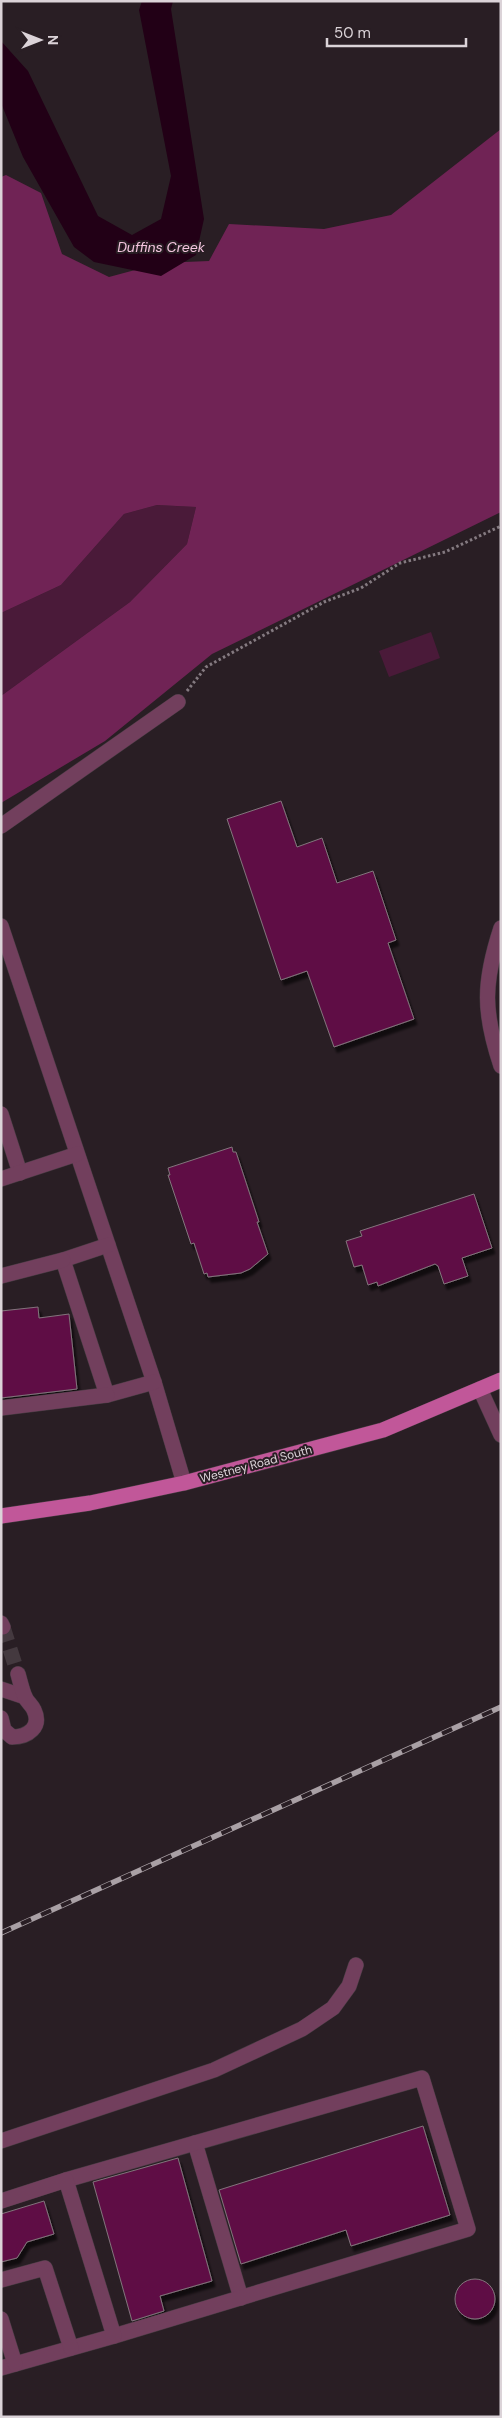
<svg xmlns="http://www.w3.org/2000/svg" width="502" height="2418" viewBox="0 0 502 2418" font-family="'DM Sans',sans-serif">
  <style>
    .green { fill: #4a1a39 }
    .forest { fill: #702355 }
    .water { fill: #220016 }
    .building { fill: #5f1145; stroke: #82747c; filter: url(#shadow) }
    .lines { fill: none; stroke-linecap: round; stroke-linejoin: round }
    .minor-tunnel { stroke: #44393f; stroke-width: 15; stroke-dasharray: 15 8; stroke-linecap: butt }
    .minor-casing { stroke: #453b41; stroke-width: 16 }
    .major-casing { stroke: #453b41; stroke-width: 16 }
    .path { stroke: #847a80; stroke-width: 3; stroke-dasharray: 2.5 2.5; stroke-linecap: butt }
    .minor { stroke: #723f5d; stroke-width: 15 }
    .major { stroke: #c15799; stroke-width: 15 }
    .rail-casing { stroke: #a9a0a5; stroke-width: 5.5 }
    .rail { stroke: #291e24; stroke-width: 4; stroke-dasharray: 11; stroke-linecap: butt }
    .labels { text-anchor: middle; stroke-width: 4; stroke-linejoin: round; paint-order: stroke }
    .street-label { font-size: 12px; fill: #dbd3d8; stroke: #291e24 }
    .water-label { font-size: 14px; font-style: italic; fill: #f3c5de; stroke: #291e24 }
  </style>
  <defs>
    <filter id="shadow"><feDropShadow dx="3" dy="5.5" stdDeviation="1" flood-color="#0009"/></filter>
  </defs>
  <rect width="100%" height="100%" fill="#291e24"/>
  <g class="green">
    <path d="M157,505L196,507L187,544L130,602L1,696V613L61,585L124,514Z"/>
    <path d="M431,632L440,658L389,677L379,651Z"/>
  </g>
  <path class="forest" d="M501,129V512L212,654L105,741L1,803V696L130,602L187,544L196,507L157,505L124,514L61,585L1,613V177L6,175L41,193L62,254L109,277L161,263L209,261L229,224L324,229L391,215Z"/>
  <path class="water" d="M142,1H173L171,9L204,219L196,255L161,276L94,262L74,247L23,157L1,103V41L28,71L98,216L132,235L161,219L171,176L139,10Z"/>
  <g class="building">
    <path d="M281,801L297,847L322,838L337,883L373,871L396,940L388,943L414,1019L334,1047L307,971L281,980L227,819Z"/>
    <path d="M232,1147L233,1152H236L259,1222H257L268,1254L250,1269L241,1273L208,1277L207,1273L204,1274L194,1243L191,1244L168,1175H170L168,1168Z"/>
    <path d="M474,1194L492,1248L462,1258L468,1276L444,1284L438,1266L435,1264L378,1286L377,1282L368,1285L362,1265L354,1267L346,1241L362,1236L360,1231Z"/>
    <path d="M38,1307L39,1318L69,1314L77,1389L1,1398V1311Z"/>
    <path d="M423,2126L450,2215L351,2246L346,2230L241,2264L219,2190Z"/>
    <path d="M178,2158L212,2281L160,2296L164,2311L132,2321L93,2182Z"/>
    <path d="M44,2201L54,2234L27,2242L17,2258L1,2262V2214Z"/>
    <circle cx="475" cy="2299" r="20"/>
  </g>
  <g class="lines">
    <path class="minor-tunnel" d="M3,1627L18,1674"/>
    <defs>
      <g id="minor">
        <path d="M1,826L178,702"/>
        <path d="M1,926L154,1382L184,1483"/>
        <path d="M501,928C483,983 483,1012 501,1066"/>
        <path d="M1,1114L20,1173"/>
        <path d="M1,1179L77,1154"/>
        <path d="M108,1245L63,1260L107,1395L154,1382"/>
        <path d="M1,1276L63,1260"/>
        <path d="M480,1389L501,1435"/>
        <path d="M1,1408L107,1395"/>
        <path d="M1,1623L3,1627"/>
        <path d="M1,1689L25,1697"/>
        <path d="M1,1718L4,1730L12,1737C28,1737 42,1727 34,1710C32,1705 27,1702 25,1697C22,1690 20,1681 18,1674"/>
        <path d="M1,2141L214,2070L302,2029L333,2008L349,1986L356,1965"/>
        <path d="M195,2143L241,2298"/>
        <path d="M66,2180L422,2078L468,2229L114,2336"/>
        <path d="M1,2201L66,2180L114,2336L1,2368"/>
        <path d="M1,2280L45,2268L71,2348"/>
        <path d="M1,2319L15,2364"/>
      </g>
      <path id="major" d="M1,1516L90,1503L184,1483L383,1430L501,1380"/>
    </defs>
    <use href="#minor" class="minor-casing"/>
    <use href="#major" class="major-casing"/>
    <path class="path" d="M187,691L206,667L324,602L361,588L400,563L445,552L501,526"/>
    <use href="#minor" class="minor"/>
    <use href="#major" class="major"/>
    <defs>
      <path id="rail" d="M1,1933L501,1707"/>
    </defs>
    <use href="#rail" class="rail-casing"/>
    <use href="#rail" class="rail"/>
  </g>
  <g class="labels">
    <g class="street-label">
      <text transform="translate(256 1464) rotate(-15)" y="4">Westney Road South</text>
    </g>
    <g class="water-label">
      <text x="161" y="252">Duffins Creek</text>
    </g>
  </g>
  <rect width="502" height="2418" fill="none" stroke="#dbd3d8" stroke-width="5"/>
  <g transform="translate(40 40) rotate(90)" stroke="#291e24" stroke-width="4" paint-order="stroke">
  <path d="M0-4L9 19L0 12L-9 19Z" fill="#dbd3d8"/>
  <text y="-8" font-size="14" font-weight="bold" text-anchor="middle" fill="#dbd3d8">N</text>
  </g>
  <path d="M327 38v8h139v-8" fill="none" stroke="#dbd3d8" stroke-width="2.5"/>
  <text x="334" y="38" font-size="15" fill="#dbd3d8" stroke="#291e24" stroke-width="4" paint-order="stroke">50 m</text>
</svg>
